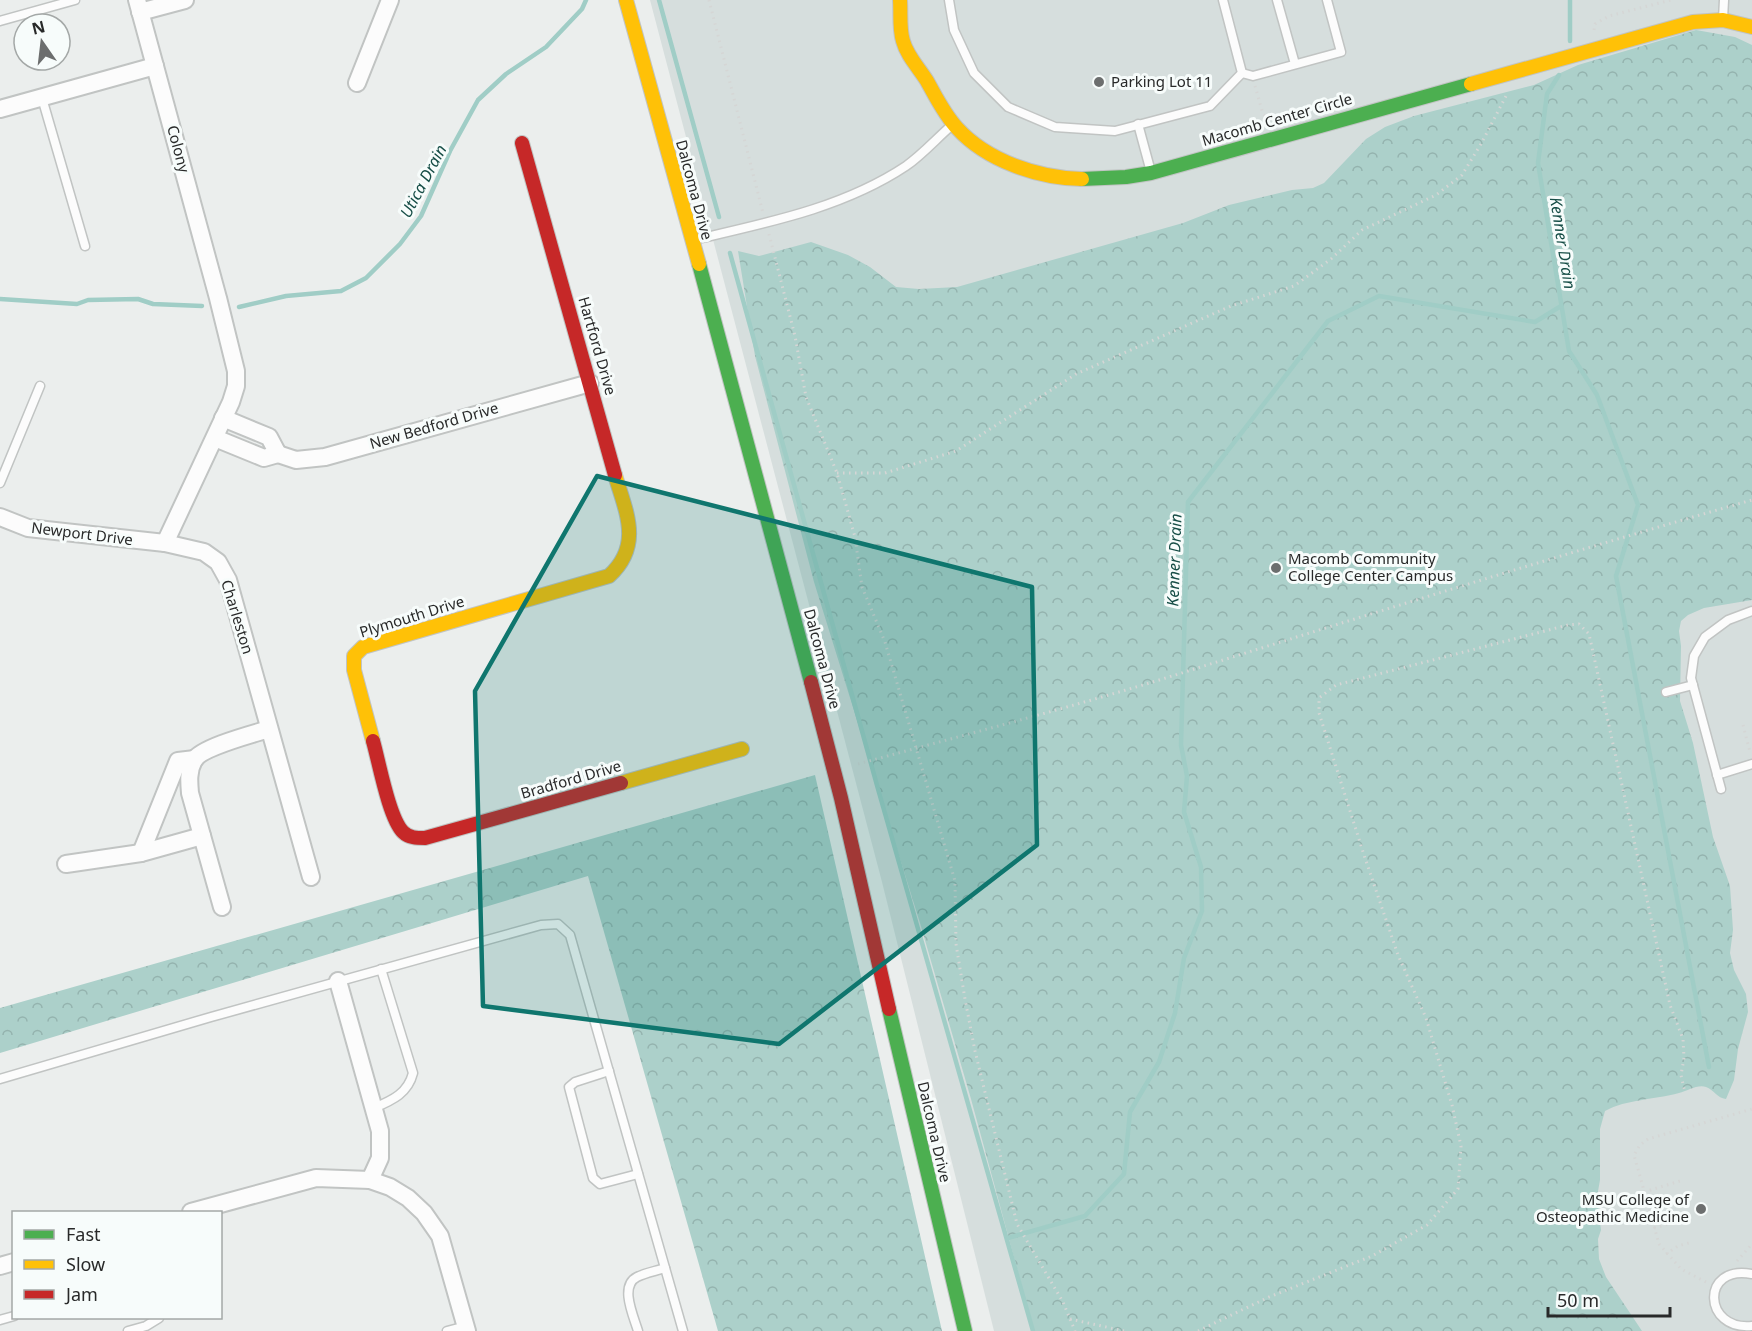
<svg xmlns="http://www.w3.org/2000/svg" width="1752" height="1331" viewBox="0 0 1752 1331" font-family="'Noto Sans',sans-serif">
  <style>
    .built { fill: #d6dedd }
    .forest { fill: url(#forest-crowns) }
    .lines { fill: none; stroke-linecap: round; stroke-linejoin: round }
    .stream { stroke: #a0cdc6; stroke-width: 4.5 }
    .lane-casing { stroke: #c1c4c3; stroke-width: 11 }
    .street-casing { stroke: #c1c4c3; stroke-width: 20 }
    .fast-casing { stroke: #c1c4c3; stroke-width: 16 }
    .slow-casing { stroke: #c1c4c3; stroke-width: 16 }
    .jam-casing { stroke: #c1c4c3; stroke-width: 16 }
    .path { stroke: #d5d6d5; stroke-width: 3; stroke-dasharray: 1.5 4.5; stroke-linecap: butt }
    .lane { stroke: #fcfcfc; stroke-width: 8 }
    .street { stroke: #fcfcfc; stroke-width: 16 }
    .fast { stroke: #4caf50; stroke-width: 14 }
    .slow { stroke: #ffc107; stroke-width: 14 }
    .jam { stroke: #c62828; stroke-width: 14 }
    .marked { fill: #0f766e; fill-opacity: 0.2; stroke: #0f766e; stroke-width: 4.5; stroke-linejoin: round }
    .poi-dot { fill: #6c6e6e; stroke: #f7fcfb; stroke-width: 2 }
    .labels { text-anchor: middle; stroke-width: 6; stroke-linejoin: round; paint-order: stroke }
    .poi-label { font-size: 15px; fill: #282929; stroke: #f7fcfb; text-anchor: start }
    .street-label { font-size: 15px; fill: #282929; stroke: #f7fcfb }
    .water-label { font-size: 16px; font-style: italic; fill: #164d46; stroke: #f7fcfb }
  </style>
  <defs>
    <pattern id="forest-crowns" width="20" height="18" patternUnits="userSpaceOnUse" patternTransform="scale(1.5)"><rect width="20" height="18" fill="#acd0ca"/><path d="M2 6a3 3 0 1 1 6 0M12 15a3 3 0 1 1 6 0" fill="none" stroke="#94b3ae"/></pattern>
  </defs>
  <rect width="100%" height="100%" fill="#ebeeed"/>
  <path class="built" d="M650,0H1752V1331H994L882,882Z"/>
  <g class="forest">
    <path d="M1696,30L1735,37L1752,45V600L1704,608L1688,615L1681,621L1679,631L1681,646L1680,701L1693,743L1713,837L1730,886L1733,930L1730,953L1734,970L1746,994L1748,1012L1738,1049L1734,1080L1726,1099C1717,1098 1714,1090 1706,1087C1698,1084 1687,1091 1679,1093C1654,1100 1627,1099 1605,1111L1600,1129V1180L1597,1197L1601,1230L1598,1239L1599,1259L1606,1277L1642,1331H1034L971,1099L920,923L814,582L755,356L738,251L759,256L811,242L848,255L870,267L896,287L919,289L957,287L1183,223L1229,205L1292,190L1313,188L1324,183L1366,139L1385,127L1414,116L1534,85L1578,65Z"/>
    <path d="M815,775L942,1331H718L588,876L0,1053V1008Z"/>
  </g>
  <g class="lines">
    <g class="stream">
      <path d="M659,0L719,217"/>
      <path d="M1570,41V0"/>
      <path d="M1559,75L1547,94L1538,163L1569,351L1597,395L1638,505L1616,576L1709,1067"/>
      <path d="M730,253L878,789L1033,1331"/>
      <path d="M0,299L77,304L88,300L138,299L153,304L202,306"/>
      <path d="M239,307L286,296L341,291L366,278L400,244L421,216L450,151L478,100L506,74L546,47L582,9L586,0"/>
      <path d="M1008,1238L1085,1216L1124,1174L1130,1112L1159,1062L1175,1013L1184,958L1202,911L1201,867L1184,812L1187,776L1181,745L1188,502L1328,321L1379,296L1535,322L1561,306"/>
    </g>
    <defs>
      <g id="lane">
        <path d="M949,0L954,30L974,73L1008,107L1055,127L1115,131L1210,106L1242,73L1223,0"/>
        <path d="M1277,0L1295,64"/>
        <path d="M1723,19L1724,0"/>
        <path d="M0,21L75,0"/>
        <path d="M1242,73L1253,76L1341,52L1327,0"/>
        <path d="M42,98L85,246"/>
        <path d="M1138,124L1151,172"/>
        <path d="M693,240C766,223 843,208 906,166C922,155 936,139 951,126"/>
        <path d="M0,483L40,386"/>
        <path d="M1666,692L1693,685"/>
        <path d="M1717,775L1752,764"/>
        <path d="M1721,789L1691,678L1694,656L1705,637L1728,620L1752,611"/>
        <path d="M609,1071L575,1082L569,1087L593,1178L600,1184L638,1174"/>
        <path d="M0,1079L211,1017L541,925L558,924L570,935L683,1331"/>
        <path d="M374,1108C393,1100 408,1093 413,1073L381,969"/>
        <path d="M1752,1274C1700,1264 1703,1331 1752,1326"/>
        <path d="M0,1320L14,1316"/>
        <path d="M128,1331L146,1326L159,1318"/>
        <path d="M447,1331L466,1326"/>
        <path d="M638,1331C634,1317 619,1286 637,1277C645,1273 656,1271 665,1268"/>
      </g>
      <g id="street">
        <path d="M137,0L218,298L236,371V386L231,402L165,543"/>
        <path d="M140,12L185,0"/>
        <path d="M357,83L390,0"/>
        <path d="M0,109L155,66"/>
        <path d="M215,438L264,458L278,454L269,437L223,418"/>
        <path d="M278,454L296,460L325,457L590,383"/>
        <path d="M0,517L28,528L165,543L204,552L218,562L228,580L311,877"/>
        <path d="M141,853L178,761L195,759"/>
        <path d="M66,864L141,853L202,836"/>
        <path d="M222,907L190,793C189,782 188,771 194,760C202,747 253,734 269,729"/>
        <path d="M338,981L380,1131V1158L370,1180"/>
        <path d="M191,1212L316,1178L370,1180L390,1187L408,1198L424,1213L440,1236L467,1331"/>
        <path d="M0,1266L14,1262"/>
      </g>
      <g id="fast">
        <path d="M1082,179L1126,177L1151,173L1471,84"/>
        <path d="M699,264L811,682"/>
        <path d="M889,1009L965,1331"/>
      </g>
      <g id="slow">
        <path d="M626,0L699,264"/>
        <path d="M900,0C901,14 899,28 903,41C907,56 919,68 927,81C936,97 944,114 957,128C987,161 1038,178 1082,179"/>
        <path d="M1471,84L1693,22L1723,20L1752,27"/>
        <path d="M373,741L354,670V656L363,647L609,576C643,545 626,512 615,475"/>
        <path d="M621,783L742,749"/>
      </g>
      <g id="jam">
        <path d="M522,143L615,475"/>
        <path d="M811,682L841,798L889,1009"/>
        <path d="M373,741C379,762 389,818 403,832C409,838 417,838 425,838L621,783"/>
      </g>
    </defs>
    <use href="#lane" class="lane-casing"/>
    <use href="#street" class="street-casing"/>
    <use href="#fast" class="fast-casing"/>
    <use href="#slow" class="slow-casing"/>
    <use href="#jam" class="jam-casing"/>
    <g class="path">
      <path d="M709,0L763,213"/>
      <path d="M1594,30L1595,24L1609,16L1671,0"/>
      <path d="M1255,86L1263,114L1270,120"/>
      <path d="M769,234L795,336L806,397L837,473L855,537L862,587L885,642L955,881L956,944L965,999L975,1051L1017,1224L1063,1302L1075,1331"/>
      <path d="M837,473H885L956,451L1076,374L1231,306L1294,286L1331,259L1362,230L1436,195L1462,175L1481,144L1506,96"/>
      <path d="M1743,725L1750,752"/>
      <path d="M858,764C957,737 1057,711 1156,681C1354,619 1552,557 1752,500"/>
      <path d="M1644,1192L1680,1181"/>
      <path d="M1654,1228L1672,1223"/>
      <path d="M1666,1254L1678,1246L1692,1242"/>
      <path d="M1737,1261L1752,1244"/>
      <path d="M1706,1282L1681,1269L1659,1244L1634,1155L1640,1145L1648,1139L1752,1109"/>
      <path d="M1070,1319L1124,1331"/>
      <path d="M1198,1331L1269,1297L1372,1256L1427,1225L1458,1189L1461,1146L1452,1105L1426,1018L1398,955L1364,855L1319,713V698L1336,685L1568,625L1579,624L1589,634L1670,1005L1683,1039L1684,1058L1681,1075L1685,1093"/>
    </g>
    <use href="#lane" class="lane"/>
    <use href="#street" class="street"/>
    <use href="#fast" class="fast"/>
    <use href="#slow" class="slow"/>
    <use href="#jam" class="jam"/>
  </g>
  <path class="marked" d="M597,476L1032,587L1037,845L779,1044L483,1006L475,691Z"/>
  <g class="poi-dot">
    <circle cx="1099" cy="82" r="6"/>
    <circle cx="1276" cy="568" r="6"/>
    <circle cx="1701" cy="1209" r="6"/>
  </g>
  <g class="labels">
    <g class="poi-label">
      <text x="1111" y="87">Parking Lot 11</text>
      <text x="1288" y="564">Macomb Community<tspan x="1288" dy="17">College Center Campus</tspan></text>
      <text x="1689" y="1205" text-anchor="end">MSU College of<tspan x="1689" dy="17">Osteopathic Medicine</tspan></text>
    </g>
    <g class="street-label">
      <text transform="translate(1277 120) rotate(-16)" y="5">Macomb Center Circle</text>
      <text transform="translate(178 149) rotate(75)" y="5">Colony</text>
      <text transform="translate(694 190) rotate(75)" y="5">Dalcoma Drive</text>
      <text transform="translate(597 346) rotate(74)" y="5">Hartford Drive</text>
      <text transform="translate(434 426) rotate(-16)" y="5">New Bedford Drive</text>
      <text transform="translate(82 534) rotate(7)" y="5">Newport Drive</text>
      <text transform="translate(237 617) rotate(73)" y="5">Charleston</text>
      <text transform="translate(412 617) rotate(-17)" y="5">Plymouth Drive</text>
      <text transform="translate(822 659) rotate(75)" y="5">Dalcoma Drive</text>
      <text transform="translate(571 780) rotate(-16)" y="5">Bradford Drive</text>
      <text transform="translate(934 1132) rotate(77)" y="5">Dalcoma Drive</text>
    </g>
    <g class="water-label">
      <text transform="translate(423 181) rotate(-62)" y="6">Utica Drain</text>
      <text transform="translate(1563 243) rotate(81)" y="6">Kenner Drain</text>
      <text transform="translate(1174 560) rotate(-88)" y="6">Kenner Drain</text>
    </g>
  </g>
  <rect x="12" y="1211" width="210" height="108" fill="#f7fcfb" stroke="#a4a8a7" stroke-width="1.5"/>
  <rect x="24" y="1230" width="30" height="9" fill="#4caf50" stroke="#a4a8a7" stroke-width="1.5"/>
  <text x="66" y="1241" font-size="18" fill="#282929">Fast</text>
  <rect x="24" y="1260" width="30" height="9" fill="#ffc107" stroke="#a4a8a7" stroke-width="1.5"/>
  <text x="66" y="1271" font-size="18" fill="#282929">Slow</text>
  <rect x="24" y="1290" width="30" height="9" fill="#c62828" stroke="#a4a8a7" stroke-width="1.5"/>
  <text x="66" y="1301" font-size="18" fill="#282929">Jam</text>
  <g transform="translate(42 42) rotate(346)"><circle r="28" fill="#f7fcfb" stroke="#a4a8a7" stroke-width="1.5"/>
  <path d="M0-4.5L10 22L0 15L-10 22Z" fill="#6c6e6e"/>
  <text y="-9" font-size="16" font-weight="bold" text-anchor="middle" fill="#282929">N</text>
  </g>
  <path d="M1548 1307v9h122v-9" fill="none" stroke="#282929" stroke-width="3"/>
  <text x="1557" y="1307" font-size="18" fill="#282929" stroke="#f7fcfb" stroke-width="4.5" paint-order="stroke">50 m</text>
</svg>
